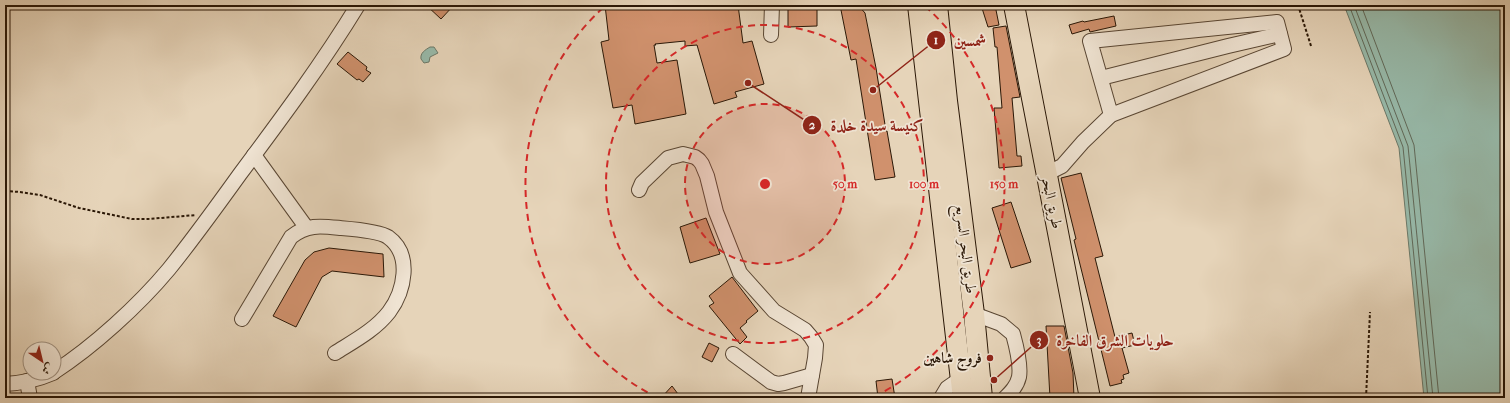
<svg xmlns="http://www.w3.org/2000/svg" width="1510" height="403" viewBox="0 0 1510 403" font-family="'IM FELL French Canon',Amiri,serif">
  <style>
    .water { fill: #97b9a9; stroke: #6b7868 }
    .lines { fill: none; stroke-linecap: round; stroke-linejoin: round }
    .shore { stroke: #606858; stroke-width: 1 }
    .building { fill: #d0916d; stroke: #2a1706 }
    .minor-casing { stroke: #594633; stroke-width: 16 }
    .highway-casing { stroke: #2a1706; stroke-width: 22 }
    .path { stroke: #2a1706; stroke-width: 2; stroke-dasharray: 3 2; stroke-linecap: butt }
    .minor { stroke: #efe3d2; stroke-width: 14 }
    .highway { stroke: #e6d4b9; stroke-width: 20 }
    .ring { fill: none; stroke: #d62828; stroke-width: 2; stroke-dasharray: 7 5 }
    .poi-dot { fill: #8f2418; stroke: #efe3d2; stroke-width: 1.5 }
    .labels { text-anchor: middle; stroke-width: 3.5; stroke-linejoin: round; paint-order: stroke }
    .street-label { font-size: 15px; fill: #2a1706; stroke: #efe3d2 }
    .poi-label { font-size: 15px; font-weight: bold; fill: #2a1706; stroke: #efe3d2; text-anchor: end }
    .centre { fill: #d62828; stroke: #efe3d2; stroke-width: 2 }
    .ring-label { font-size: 12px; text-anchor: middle; font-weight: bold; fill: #d62828; stroke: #efe3d2; stroke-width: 3.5; stroke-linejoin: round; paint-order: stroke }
    .leader { fill: none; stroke: #8f2418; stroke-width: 1.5 }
    .callout-dot { fill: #8f2418; stroke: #efe3d2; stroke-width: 1.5 }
    .mark-label { font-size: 12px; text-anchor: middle; font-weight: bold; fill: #fff }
    .callout-label { font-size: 16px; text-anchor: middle; font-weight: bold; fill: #8f2418; stroke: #efe3d2; stroke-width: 3.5; stroke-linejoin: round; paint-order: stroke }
  </style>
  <rect width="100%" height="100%" fill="#e6d4b9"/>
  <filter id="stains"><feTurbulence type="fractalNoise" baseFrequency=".005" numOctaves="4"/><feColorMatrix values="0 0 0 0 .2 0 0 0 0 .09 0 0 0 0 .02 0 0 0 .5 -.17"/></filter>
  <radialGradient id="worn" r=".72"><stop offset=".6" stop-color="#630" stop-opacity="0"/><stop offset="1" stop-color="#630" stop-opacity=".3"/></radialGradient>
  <g class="water">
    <path d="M1344,5H1505V398H1424L1399,148Z"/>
    <path d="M430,47H434L438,53L430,57L429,62L424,63L421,59C420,53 425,50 430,47Z"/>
  </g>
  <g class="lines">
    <g class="shore">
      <path d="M1349,5L1403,147L1428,398"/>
      <path d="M1354,5L1408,146L1433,398"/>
      <path d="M1361,5L1414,145L1439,398"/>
    </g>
  </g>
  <g class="building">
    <path d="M426,5H454L441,19Z"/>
    <path d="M605,5H738L743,43L752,41L764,84L735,92L737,97L714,104L697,45L685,46V41L655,44L656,45H654L657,63L677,60L686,114L635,124L632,105L613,108L601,42L609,40Z"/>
    <path d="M788,5H817V26L788,27Z"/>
    <path d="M840,5H858L865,13L876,68L886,131H887L895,177L875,180L856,59L851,60Z"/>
    <path d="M981,5H995L999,25L988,27Z"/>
    <path d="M1114,16L1116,26L1090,32L1089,29L1072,34L1069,25L1083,21L1084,22Z"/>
    <path d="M1006,26L1020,97L1012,98L1017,156H1021L1022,166L999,168L994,108H1002L997,47H995L993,28Z"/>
    <path d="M348,52L367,67L366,70L371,73L363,82L359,79L357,80L337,64Z"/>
    <path d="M1081,173L1103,256L1095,258L1115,337L1132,333L1135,345L1122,348L1129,373L1123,375L1124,379L1121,380L1122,383L1110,386L1074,240L1076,239L1061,178Z"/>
    <path d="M1011,202L1031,262L1011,268L992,208Z"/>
    <path d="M706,218L720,254L690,263L680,227Z"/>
    <path d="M329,248L383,254L384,277L332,271L322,277L296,327L273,316L305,260L314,252Z"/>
    <path d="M732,277L758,311L746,321L747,322L740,328L747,337L740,344L709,306L714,303L709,296Z"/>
    <path d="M1046,326H1064L1073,373L1074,398H1050Z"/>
    <path d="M709,343L719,348L712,362L702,357Z"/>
    <path d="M892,379L895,398H878L876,381Z"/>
    <path d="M672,386L681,398H661Z"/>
  </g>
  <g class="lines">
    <defs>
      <g id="minor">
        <path d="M1277,22L1284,49L1111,115L1090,41Z"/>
        <path d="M771,35L772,5"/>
        <path d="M1101,78L1228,46L1280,34"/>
        <path d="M254,155L306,227"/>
        <path d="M1046,174L1062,166L1083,142L1111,115"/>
        <path d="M639,190L642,183L668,158L683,154L695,157L699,160L702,164L707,176L716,212L740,273L774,311L805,330L811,337L816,345L815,358L808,398"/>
        <path d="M974,314L1001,324L1013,334C1016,345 1021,366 1019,377C1017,386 1011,392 1005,398"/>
        <path d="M242,319L291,237C307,224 321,226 340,228C352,229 379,231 388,237C413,255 404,292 389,312C375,330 354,341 335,353"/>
        <path d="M733,354L771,382L778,384L784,383L812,375"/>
        <path d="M54,372C93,347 139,305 169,269C194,238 217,206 240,174C281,119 322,64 358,5"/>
        <path d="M27,381L30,398"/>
        <path d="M5,384C22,383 37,380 53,373"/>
        <path d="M941,398L947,388L960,379"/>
      </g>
      <g id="highway">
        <path d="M918,5L963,398"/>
        <path d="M937,5L947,101L974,314L982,398"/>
        <path d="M1014,5L1090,398"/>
      </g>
    </defs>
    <use href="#minor" class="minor-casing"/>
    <use href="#highway" class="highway-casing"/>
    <g class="path">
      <path d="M1298,5L1311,46"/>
      <path d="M5,191L20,192L40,195L79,208L132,219H148L196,215"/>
      <path d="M1366,398L1370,312"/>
    </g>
    <use href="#minor" class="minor"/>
    <use href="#highway" class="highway"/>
  </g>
  <circle cx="765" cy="184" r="80" fill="#d62828" fill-opacity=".12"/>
  <g class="ring">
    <circle cx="765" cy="184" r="80"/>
    <circle cx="765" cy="184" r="159"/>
    <path d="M658 398A239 239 0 0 1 605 6M925 6A239 239 0 0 1 872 398"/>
  </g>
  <circle class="poi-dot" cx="990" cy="358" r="4"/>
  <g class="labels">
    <g class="street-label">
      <text transform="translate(1052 202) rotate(78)" y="5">طريق البحر</text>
      <text transform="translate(966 249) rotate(83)" y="5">طريق البحر السريع</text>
    </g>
    <g class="poi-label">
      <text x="982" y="363">فروج شاهين</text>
    </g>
  </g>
  <circle cx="765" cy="184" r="6" class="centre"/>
  <g class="ring-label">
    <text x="845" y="188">50 m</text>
    <text x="924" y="188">100 m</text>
    <text x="1004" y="188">150 m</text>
  </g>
  <path class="leader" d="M873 90L936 40M748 83L812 125M994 380L1039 340"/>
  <g class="callout-dot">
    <circle cx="873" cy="90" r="4"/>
    <circle cx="748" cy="83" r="4"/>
    <circle cx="994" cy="380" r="4"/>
    <circle cx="936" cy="40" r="10"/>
    <circle cx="812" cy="125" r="10"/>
    <circle cx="1039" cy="340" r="10"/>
  </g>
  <g class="mark-label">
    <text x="936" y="44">1</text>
    <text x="812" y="129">2</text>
    <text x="1039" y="344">3</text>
  </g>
  <g class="callout-label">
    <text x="970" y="46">شمسين</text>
    <text x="877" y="131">كنيسة سيدة خلدة</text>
    <text x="1115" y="346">حلويات الشرق الفاخرة</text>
  </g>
  <rect width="1510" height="403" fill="none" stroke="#e6d4b9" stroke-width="20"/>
  <rect x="6" y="6" width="1498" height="391" fill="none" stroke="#2a1706" stroke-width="2"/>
  <rect x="10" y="10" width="1490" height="383" fill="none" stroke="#2a1706"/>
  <g transform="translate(42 361) rotate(145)"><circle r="19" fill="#efe3d2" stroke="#a09180"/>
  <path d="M0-3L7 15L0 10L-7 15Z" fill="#8f2418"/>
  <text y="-6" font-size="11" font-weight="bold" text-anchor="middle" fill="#2a1706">ش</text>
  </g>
  <rect width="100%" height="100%" filter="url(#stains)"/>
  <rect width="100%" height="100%" fill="url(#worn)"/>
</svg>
